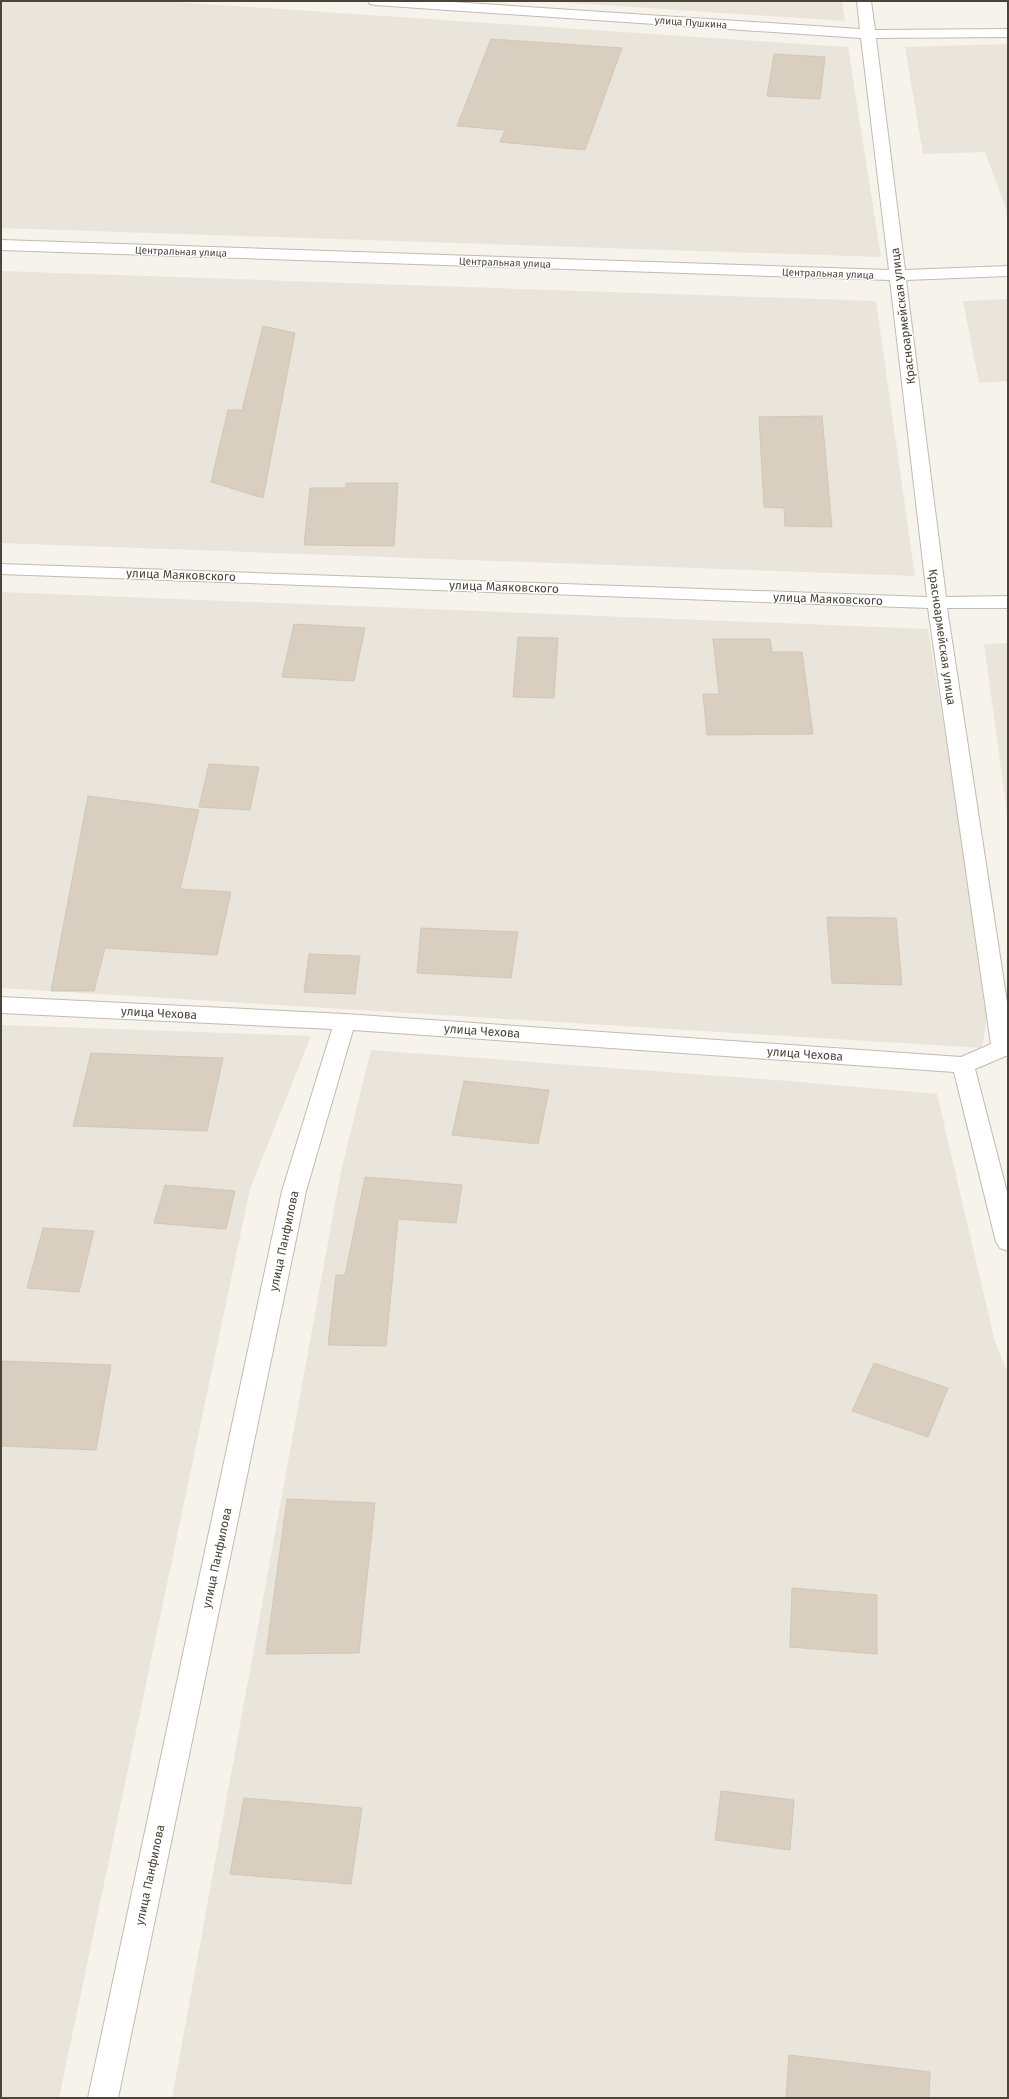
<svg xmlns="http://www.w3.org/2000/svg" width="1009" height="2099" viewBox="0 0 1009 2099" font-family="'Fira Sans',sans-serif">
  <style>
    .residential { fill: #eae5da }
    .building { fill: #d8cfc1; stroke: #d3c7b4 }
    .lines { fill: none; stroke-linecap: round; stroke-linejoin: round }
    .minor-casing { stroke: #c2bbae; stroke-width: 2 }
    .minor { fill: #fff; fill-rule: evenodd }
    .labels { text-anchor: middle; stroke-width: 3; stroke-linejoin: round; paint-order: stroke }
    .far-street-label { font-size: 10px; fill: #4b4439; stroke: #fff }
    .street-label { font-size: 12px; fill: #4b4439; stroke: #fff }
  </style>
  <rect width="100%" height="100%" fill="#f6f3ec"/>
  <g class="residential">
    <path d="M1,1H159L848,47L881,257L1,228Z"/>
    <path d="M543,1H842L845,21Z"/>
    <path d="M1008,44V214L985,152L923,154L905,47Z"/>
    <path d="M1,271L876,301L915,576L1,543Z"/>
    <path d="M1008,299V381L979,383L963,301Z"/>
    <path d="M1,592L928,629L989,1005L982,1048L1,988Z"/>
    <path d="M1008,643V820L984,644Z"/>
    <path d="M1,1025L311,1036L250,1189L59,2098H1Z"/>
    <path d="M371,1050L789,1081L937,1094L995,1342L1008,1373V2098H172L341,1171Z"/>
  </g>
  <g class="building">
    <path d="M491,39L622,48L585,150L500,142L505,130L457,126Z"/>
    <path d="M774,54L825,57L820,99L767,96Z"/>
    <path d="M263,326L295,333L263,498L211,482L228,410H242Z"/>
    <path d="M822,416L832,527L785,526L784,508L764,507L759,417Z"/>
    <path d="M346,483H398L394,546L304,545L310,488H346Z"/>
    <path d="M294,624L365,628L354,681L282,677Z"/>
    <path d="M518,637L558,638L554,698L513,697Z"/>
    <path d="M713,639H770L772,652H802L813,734L707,735L703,694H719Z"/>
    <path d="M209,764L259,767L250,810L199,807Z"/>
    <path d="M88,796L199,810L180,889L231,892L217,955L105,948L94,991H51Z"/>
    <path d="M827,917L896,918L902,985L832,983Z"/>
    <path d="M421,928L518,932L511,978L417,973Z"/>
    <path d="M309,954L360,956L355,994L304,992Z"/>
    <path d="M91,1053L223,1058L207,1131L73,1126Z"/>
    <path d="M464,1081L549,1090L538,1144L452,1135Z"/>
    <path d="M365,1177L462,1185L456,1223L398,1219L386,1346L328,1345L336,1275H345Z"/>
    <path d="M165,1185L235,1191L226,1229L154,1223Z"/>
    <path d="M43,1228L94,1231L79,1292L27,1288Z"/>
    <path d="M1,1361L111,1365L96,1450L1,1446Z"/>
    <path d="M874,1363L948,1388L928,1437L852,1411Z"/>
    <path d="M287,1499L375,1503L359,1653L266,1654Z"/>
    <path d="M792,1588L877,1595V1654L790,1647Z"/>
    <path d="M721,1791L794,1800L790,1850L715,1840Z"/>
    <path d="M244,1798L362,1808L351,1884L230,1874Z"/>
    <path d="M789,2055L930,2072L929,2098H786Z"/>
  </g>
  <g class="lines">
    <defs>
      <path id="minor" d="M368,1H437L860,29L857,1H871L875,30L1008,29V37L876,38L905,270L1008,266V276L906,280L946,597L1008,596V608H947L1008,1009V1055L975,1069L1008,1196V1251L1000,1248L996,1242L954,1072L353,1030L306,1191L118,2098H88L282,1191L332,1029L1,1013V997L345,1014L961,1057L991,1044L928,608L1,574V564L927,597L890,280L1,250V240L889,270L861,38L375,5L370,4Z"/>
    </defs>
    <use href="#minor" class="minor-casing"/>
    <use href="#minor" class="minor"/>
  </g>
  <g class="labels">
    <g class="far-street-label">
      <text transform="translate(691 22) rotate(4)" y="4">улица Пушкина</text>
      <text transform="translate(181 251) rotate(2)" y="4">Центральная улица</text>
      <text transform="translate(505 262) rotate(2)" y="4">Центральная улица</text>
      <text transform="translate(828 273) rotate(2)" y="4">Центральная улица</text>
    </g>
    <g class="street-label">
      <text transform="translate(903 316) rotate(-97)" y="4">Красноармейская улица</text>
      <text transform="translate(181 575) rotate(2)" y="4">улица Маяковского</text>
      <text transform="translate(504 587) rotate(2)" y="4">улица Маяковского</text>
      <text transform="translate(828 599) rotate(2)" y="4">улица Маяковского</text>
      <text transform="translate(942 637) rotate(82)" y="4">Красноармейская улица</text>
      <text transform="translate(159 1013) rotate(3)" y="4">улица Чехова</text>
      <text transform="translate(482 1031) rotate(4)" y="4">улица Чехова</text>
      <text transform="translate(805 1054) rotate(4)" y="4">улица Чехова</text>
      <text transform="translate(284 1241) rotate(-78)" y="4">улица Панфилова</text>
      <text transform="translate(217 1558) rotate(-78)" y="4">улица Панфилова</text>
      <text transform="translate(150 1875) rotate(-78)" y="4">улица Панфилова</text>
    </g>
  </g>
  <rect width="1009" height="2099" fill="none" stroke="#4b4439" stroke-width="4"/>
</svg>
